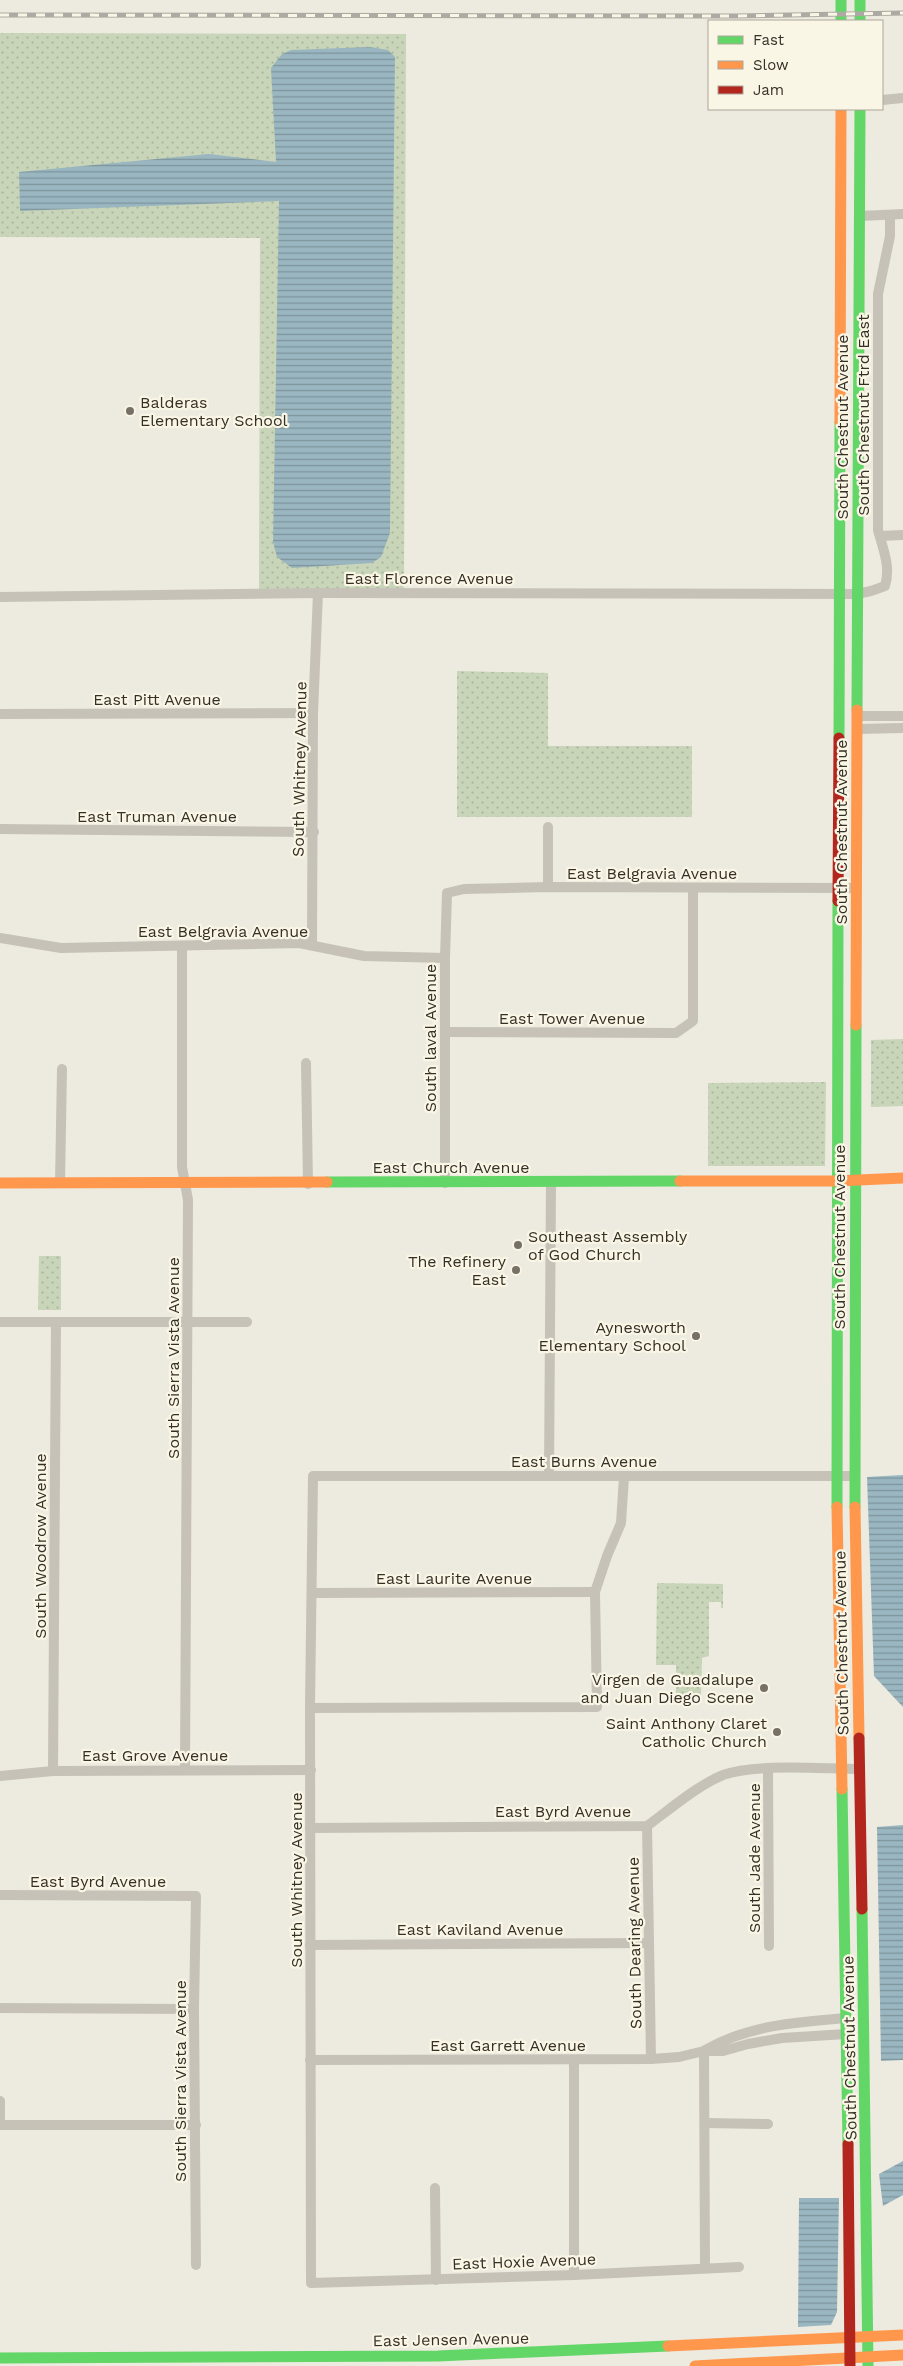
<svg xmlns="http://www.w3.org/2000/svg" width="903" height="2366" viewBox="0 0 903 2366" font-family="'Work Sans',sans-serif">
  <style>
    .grass { fill: url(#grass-dots) }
    .water { fill: url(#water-rules) }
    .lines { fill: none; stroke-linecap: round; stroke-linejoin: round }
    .street { stroke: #c6c2b8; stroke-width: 10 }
    .fast { stroke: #63d668; stroke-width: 11 }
    .slow { stroke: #ff974d; stroke-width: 11 }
    .jam { stroke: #b3261e; stroke-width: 11 }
    .rail-casing { stroke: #adaaa3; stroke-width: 5 }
    .rail { stroke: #faf6e5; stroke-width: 3; stroke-dasharray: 9; stroke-linecap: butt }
    .poi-dot { fill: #767067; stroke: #faf6e5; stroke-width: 2 }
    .labels { text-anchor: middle; stroke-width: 4.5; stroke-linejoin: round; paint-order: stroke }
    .poi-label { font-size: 16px; fill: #362f26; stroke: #faf6e5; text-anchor: end }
    .street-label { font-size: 16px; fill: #362f26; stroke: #faf6e5 }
  </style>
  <defs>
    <pattern id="grass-dots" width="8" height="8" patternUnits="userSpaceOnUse" patternTransform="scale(1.25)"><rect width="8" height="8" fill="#c8d5b8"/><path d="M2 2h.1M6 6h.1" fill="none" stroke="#acb79e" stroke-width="1.8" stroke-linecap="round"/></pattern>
    <pattern id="water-rules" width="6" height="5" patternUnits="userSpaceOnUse" patternTransform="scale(1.25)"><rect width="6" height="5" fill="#9ab6c0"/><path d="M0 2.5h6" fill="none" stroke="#7e949c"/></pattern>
  </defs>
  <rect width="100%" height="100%" fill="#edeadf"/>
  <g class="grass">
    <path d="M0,33L406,34L404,589H259L260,238L0,237Z"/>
    <path d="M457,671L548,673V746H692V817H457Z"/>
    <path d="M903,1039V1106L871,1107V1040Z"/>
    <path d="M826,1082L825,1166H708V1083Z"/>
    <path d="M39,1256H61V1310H38Z"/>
    <path d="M657,1583L723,1584V1608H721V1602H709V1656L702,1658L701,1696L676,1695V1665H656Z"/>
  </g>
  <g class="water">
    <path d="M370,47L388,50L395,57L390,533L381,557L372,563L292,568L277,557L273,542L279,201L20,211L19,172L209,154L276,162L271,68L282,54L291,50Z"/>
    <path d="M903,1475V1707L874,1676L867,1477Z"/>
    <path d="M903,1825V2060L881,2061L877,1827Z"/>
    <path d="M903,2161V2195L883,2206L879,2174Z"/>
    <path d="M799,2198H839L837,2312L831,2325L798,2327Z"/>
  </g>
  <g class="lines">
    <g class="street">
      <path d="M882,100L903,98"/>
      <path d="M860,216L903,214"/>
      <path d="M880,536L903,535"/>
      <path d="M0,597L318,593L857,594L871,591L885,586C891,567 883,549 878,530V294L890,236V215"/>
      <path d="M0,714L313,713"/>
      <path d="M857,716H903"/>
      <path d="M857,729L903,728"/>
      <path d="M548,827V887"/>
      <path d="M0,829L314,832"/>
      <path d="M0,938L61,948L299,943L364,956L445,958"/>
      <path d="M312,945L313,713L318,593"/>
      <path d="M182,946V1167L188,1200L185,1770"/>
      <path d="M446,1032L676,1033L693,1021V888"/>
      <path d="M306,1063L308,1184"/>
      <path d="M60,1183L62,1069"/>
      <path d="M445,1183V958L447,893L464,889L548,887L857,888"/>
      <path d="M0,1322H247"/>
      <path d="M549,1476L551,1182"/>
      <path d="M312,1593L595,1592"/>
      <path d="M310,1708L597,1707L595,1592L607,1556L621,1523L624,1477"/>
      <path d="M768,1769L769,1946"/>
      <path d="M53,1771L56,1322"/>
      <path d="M0,1776L53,1771L311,1770"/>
      <path d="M647,1826L651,2059"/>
      <path d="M310,1828L647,1826C669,1810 698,1785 723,1775C756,1763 822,1769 860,1769"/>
      <path d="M0,1895L196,1896L194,2009L196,2265"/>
      <path d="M310,1945L649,1943"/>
      <path d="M0,2008L194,2009"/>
      <path d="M705,2050C749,2025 797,2022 846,2018"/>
      <path d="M704,2051L705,2268"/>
      <path d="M310,2060L651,2059L679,2057L704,2051H723L748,2044L782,2038L846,2034"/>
      <path d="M0,2101V2125H196"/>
      <path d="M705,2123L768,2124"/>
      <path d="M435,2188L436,2280"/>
      <path d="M739,2267L574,2275L311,2283L310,1708L313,1476H854"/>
      <path d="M574,2275V2060"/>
    </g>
    <g class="fast">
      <path d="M841,0V21"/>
      <path d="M860,0V21"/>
      <path d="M857,710L860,109"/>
      <path d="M839,738L840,422"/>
      <path d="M327,1182L680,1181"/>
      <path d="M837,1507L838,901"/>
      <path d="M855,1507L856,1025"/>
      <path d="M842,1789L848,2144"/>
      <path d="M862,1909L868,2366"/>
      <path d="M0,2358L438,2356L668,2346"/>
    </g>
    <g class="slow">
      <path d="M840,422L841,109"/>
      <path d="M856,1025L857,710"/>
      <path d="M680,1181H837L903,1178"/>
      <path d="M0,1183L327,1182"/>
      <path d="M837,1507L842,1789"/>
      <path d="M855,1507L859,1738"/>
      <path d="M668,2346L903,2335"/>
      <path d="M695,2366L903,2355"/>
    </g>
    <g class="jam">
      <path d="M838,901L839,738"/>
      <path d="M859,1738L862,1909"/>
      <path d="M848,2144L850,2366"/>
    </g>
    <defs>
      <path id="rail" d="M0,15L736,16L903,13"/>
    </defs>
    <use href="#rail" class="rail-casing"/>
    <use href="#rail" class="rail"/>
  </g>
  <g class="poi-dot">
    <circle cx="130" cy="411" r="5"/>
    <circle cx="518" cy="1245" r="5"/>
    <circle cx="516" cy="1270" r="5"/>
    <circle cx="696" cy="1336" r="5"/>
    <circle cx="764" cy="1688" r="5"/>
    <circle cx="777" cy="1732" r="5"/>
  </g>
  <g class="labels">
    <g class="poi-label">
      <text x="140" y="408" text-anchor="start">Balderas<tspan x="140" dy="18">Elementary School</tspan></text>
      <text x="528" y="1242" text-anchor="start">Southeast Assembly<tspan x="528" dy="18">of God Church</tspan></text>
      <text x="506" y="1267">The Refinery<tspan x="506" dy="18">East</tspan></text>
      <text x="686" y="1333">Aynesworth<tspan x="686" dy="18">Elementary School</tspan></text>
      <text x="754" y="1685">Virgen de Guadalupe<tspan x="754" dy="18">and Juan Diego Scene</tspan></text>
      <text x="767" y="1729">Saint Anthony Claret<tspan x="767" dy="18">Catholic Church</tspan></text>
    </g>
    <g class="street-label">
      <text transform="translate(863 415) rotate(-90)" y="6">South Chestnut Ftrd East</text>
      <text transform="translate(842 427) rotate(-90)" y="6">South Chestnut Avenue</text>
      <text x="429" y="584">East Florence Avenue</text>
      <text x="157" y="705">East Pitt Avenue</text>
      <text transform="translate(299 769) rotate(-89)" y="6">South Whitney Avenue</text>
      <text x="157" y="822">East Truman Avenue</text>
      <text transform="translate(841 832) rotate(-90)" y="6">South Chestnut Avenue</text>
      <text x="652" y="879">East Belgravia Avenue</text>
      <text x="223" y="937">East Belgravia Avenue</text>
      <text x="572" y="1024">East Tower Avenue</text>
      <text transform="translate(430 1038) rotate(-90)" y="6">South laval Avenue</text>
      <text x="451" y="1173">East Church Avenue</text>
      <text transform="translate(839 1237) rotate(-90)" y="6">South Chestnut Avenue</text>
      <text transform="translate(173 1358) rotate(-90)" y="6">South Sierra Vista Avenue</text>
      <text x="584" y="1467">East Burns Avenue</text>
      <text transform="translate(40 1546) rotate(-90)" y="6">South Woodrow Avenue</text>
      <text x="454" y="1584">East Laurite Avenue</text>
      <text transform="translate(841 1643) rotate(-91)" y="6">South Chestnut Avenue</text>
      <text x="155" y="1761">East Grove Avenue</text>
      <text x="563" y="1817">East Byrd Avenue</text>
      <text transform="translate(754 1858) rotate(-90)" y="6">South Jade Avenue</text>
      <text transform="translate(296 1880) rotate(-90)" y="6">South Whitney Avenue</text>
      <text x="98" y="1887">East Byrd Avenue</text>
      <text x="480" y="1935">East Kaviland Avenue</text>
      <text transform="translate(634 1943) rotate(-91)" y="6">South Dearing Avenue</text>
      <text x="508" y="2051">East Garrett Avenue</text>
      <text transform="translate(849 2048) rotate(-91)" y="6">South Chestnut Avenue</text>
      <text transform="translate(180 2081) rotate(-90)" y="6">South Sierra Vista Avenue</text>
      <text transform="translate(524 2261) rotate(-2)" y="6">East Hoxie Avenue</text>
      <text transform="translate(451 2339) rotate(-1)" y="6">East Jensen Avenue</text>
    </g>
  </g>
  <rect x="708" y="20" width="175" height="90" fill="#faf6e5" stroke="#aca699"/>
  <rect x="718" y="36" width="25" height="8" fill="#63d668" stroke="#aca699"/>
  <text x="753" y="45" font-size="15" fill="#362f26">Fast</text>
  <rect x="718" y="61" width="25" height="8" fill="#ff974d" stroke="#aca699"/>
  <text x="753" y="70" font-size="15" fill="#362f26">Slow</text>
  <rect x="718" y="86" width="25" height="8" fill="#b3261e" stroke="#aca699"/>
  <text x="753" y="95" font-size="15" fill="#362f26">Jam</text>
</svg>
